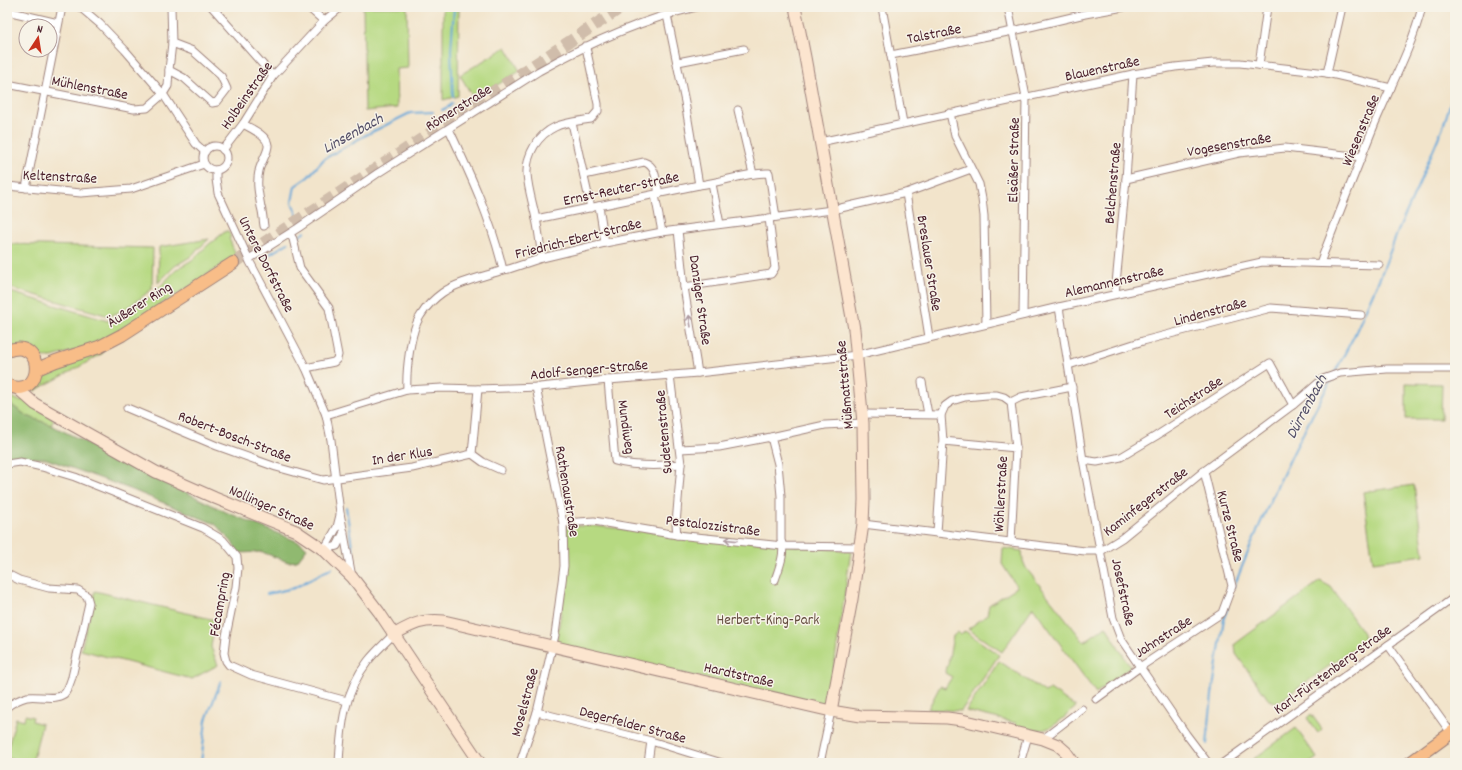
<svg xmlns="http://www.w3.org/2000/svg" width="1462" height="770" viewBox="0 0 1462 770" font-family="Dekko,sans-serif">
  <style>
    .green { fill: #b6d981; stroke: #807c56 }
    .forest { fill: #90b96f; stroke: #6d6c4d }
    .lines { fill: none; stroke-linecap: round; stroke-linejoin: round }
    .stream { stroke: #66a8da; stroke-width: 2 }
    .primary-tunnel { stroke: #d0bdab; stroke-width: 12; stroke-dasharray: 12 6; stroke-linecap: butt }
    .street-casing { stroke: #9e827b; stroke-width: 9 }
    .secondary-casing { stroke: #9e827b; stroke-width: 13 }
    .primary-casing { stroke: #9e827b; stroke-width: 14 }
    .street { stroke: #fff; stroke-width: 7 }
    .secondary { stroke: #fce5cf; stroke-width: 11 }
    .primary { stroke: #f8bd88; stroke-width: 12 }
    .oneway { stroke: #ae9aa0 }
    .labels { text-anchor: middle; stroke-width: 3; stroke-linejoin: round; paint-order: stroke }
    .street-label { font-size: 15px; fill: #4a1f2b; stroke: #f7f3e8 }
    .park-label { font-size: 15px; fill: #654e40; stroke: #f7f3e8 }
    .water-label { font-size: 16px; font-style: italic; fill: #544f68; stroke: #f7f3e8 }
  </style>
  <rect width="100%" height="100%" fill="#f7f3e8"/>
  <filter id="ink" filterUnits="userSpaceOnUse"><feTurbulence type="fractalNoise" baseFrequency=".025" numOctaves="2"/><feDisplacementMap in="SourceGraphic" scale="8" xChannelSelector="R" yChannelSelector="G"/><feConvolveMatrix kernelMatrix="1 2 1 2 8 2 1 2 1" color-interpolation-filters="sRGB"/></filter>
  <filter id="wash" filterUnits="userSpaceOnUse"><feTurbulence type="fractalNoise" baseFrequency=".012" numOctaves="4" result="noise"/><feDisplacementMap in="SourceGraphic" scale="16" xChannelSelector="R" yChannelSelector="G"/><feGaussianBlur stdDeviation="0.9" result="paint"/><feColorMatrix in="noise" values="0 0 0 0 0 0 0 0 0 0 0 0 0 0 0 0 0 1.4 0 .05"/><feComposite in="paint" operator="in"/></filter>
  <g filter="url(#wash)">
    <rect width="100%" height="100%" fill="#f2e4cb"/>
    <g class="green">
      <path d="M363,7H407L408,68L396,69L397,108L365,111Z"/>
      <path d="M443,7H459L458,96L443,100Z"/>
      <path d="M506,47L520,71L474,99L460,75Z"/>
      <path d="M226,231H228L231,237L229,238L236,255L192,285L95,345L52,357H42L34,354L7,348V291L108,321L113,320L149,298L177,269L192,260L208,245Z"/>
      <path d="M209,239L190,257L175,266L158,283L159,247Z"/>
      <path d="M7,244L153,248L152,289C139,299 126,311 109,316L7,287Z"/>
      <path d="M101,350L103,353L72,371L34,391L35,384L41,373Z"/>
      <path d="M1406,383L1442,384L1441,419H1406Z"/>
      <path d="M7,395L20,401L24,399L54,420L51,425L27,416L7,402Z"/>
      <path d="M1414,485L1424,555L1373,562L1363,492Z"/>
      <path d="M566,526H594L851,551L828,707L556,644L563,600L567,566Z"/>
      <path d="M1003,548L1022,551L1023,561L1026,568L1084,642L1106,626L1130,667L1096,693L1033,607L1002,652L968,629L987,615L989,605L1017,587L1002,564Z"/>
      <path d="M1320,581L1331,587L1363,633L1364,641L1277,703L1268,699L1236,654L1235,644Z"/>
      <path d="M95,591L215,620L211,647L218,665L192,679L81,650Z"/>
      <path d="M965,631L999,655L961,711L928,709L940,686L945,688L952,677L945,673L948,664L953,636L958,632L961,635Z"/>
      <path d="M999,661L1045,692L1050,689L1076,707C1066,715 1054,729 1041,730C1033,731 1023,728 1015,726L1016,723L966,711Z"/>
      <path d="M1311,714L1322,729L1318,733L1307,718Z"/>
      <path d="M25,715L33,717L32,721L42,724L32,763H25L7,758V751L16,718L24,720Z"/>
      <path d="M1296,728L1317,758L1310,763H1248Z"/>
    </g>
    <path class="forest" d="M7,402L27,416L51,425L226,512L301,543L307,548L297,561L288,562L262,552L238,553L232,542L215,524L130,489L44,458H7Z"/>
    <g class="lines">
      <g class="stream">
        <path d="M453,97L451,51L454,7"/>
        <path d="M442,110L450,106L452,103"/>
        <path d="M297,215L292,202L295,186L308,177L324,159L364,136L410,113L433,112"/>
        <path d="M298,237L305,232"/>
        <path d="M265,257L288,243"/>
        <path d="M1335,372L1354,336L1381,275L1398,231L1415,193L1444,124L1455,88"/>
        <path d="M346,507L353,553"/>
        <path d="M1234,587C1262,515 1295,446 1332,378"/>
        <path d="M267,594L294,588L332,568"/>
        <path d="M1207,744L1212,695L1224,618L1228,607"/>
        <path d="M201,763L206,720L221,681"/>
      </g>
    </g>
  </g>
  <g filter="url(#ink)">
    <g class="lines">
      <path class="primary-tunnel" d="M233,263L622,7"/>
      <defs>
        <g id="street">
          <path d="M80,7L100,24L125,50L163,94L196,144L205,152"/>
          <path d="M212,7L273,76"/>
          <path d="M308,7L324,21"/>
          <path d="M882,7L903,123"/>
          <path d="M1008,7L1026,97L1023,315"/>
          <path d="M7,11L58,23"/>
          <path d="M667,15L685,102L699,185"/>
          <path d="M891,55L1013,31L1085,14L1124,7"/>
          <path d="M678,62L744,49"/>
          <path d="M1259,65L1267,7"/>
          <path d="M169,70L172,43"/>
          <path d="M1327,73L1342,7"/>
          <path d="M7,84L134,109L147,108L163,94L168,86L169,70L184,78L212,103L217,102L227,89L221,76L193,51L172,43L171,7"/>
          <path d="M738,110L753,174"/>
          <path d="M950,113L955,136L979,184L982,199L984,216L986,324"/>
          <path d="M572,123L591,208"/>
          <path d="M243,124C250,128 267,135 268,145C269,151 260,164 259,171C256,184 259,195 261,207C263,213 263,220 264,226"/>
          <path d="M449,129C470,174 492,221 503,270"/>
          <path d="M820,142L1133,74L1175,67L1213,63H1240L1327,73L1391,88"/>
          <circle cx="215" cy="158" r="12"/>
          <path d="M223,150L243,124L273,76L324,21L341,7"/>
          <path d="M216,170V179L218,193L250,262L306,368L326,415L331,440L340,513L352,577"/>
          <path d="M584,175L644,162C657,166 656,182 659,194"/>
          <path d="M1126,179L1239,153L1285,148L1362,157"/>
          <path d="M712,184L720,224"/>
          <path d="M7,186L81,193L131,189L204,164"/>
          <path d="M26,188L62,7"/>
          <path d="M906,193L929,337"/>
          <path d="M655,195L662,232"/>
          <path d="M599,206L605,243"/>
          <path d="M536,219L699,185C722,183 745,172 769,173L776,217"/>
          <path d="M678,230L684,287L698,373"/>
          <path d="M290,234L293,239L300,268L329,308L338,355L337,359L334,362L306,368"/>
          <path d="M542,258C540,245 539,232 536,219C533,204 528,189 527,174C526,154 538,135 555,127C565,122 580,121 591,119L598,111V104L587,52L585,46"/>
          <path d="M249,259L298,228L378,173L539,71C589,43 640,20 696,7"/>
          <path d="M1320,263C1338,216 1356,170 1375,123C1391,85 1412,47 1422,7"/>
          <path d="M684,287L771,274L775,268L769,218"/>
          <path d="M1115,294L1126,179L1133,74"/>
          <path d="M1059,307L1083,460L1113,618L1121,639L1186,734L1208,763"/>
          <path d="M1069,365L1143,341L1271,308L1361,315"/>
          <path d="M670,375L681,464L676,524L677,535"/>
          <path d="M608,380L615,461C636,467 660,466 681,464"/>
          <path d="M922,382L928,414"/>
          <path d="M407,390C406,372 410,331 421,315C426,307 435,298 442,293C457,282 486,276 503,270L509,269L542,258L605,243L662,232L832,210L906,193L971,169"/>
          <path d="M1011,402L1021,397L1072,387"/>
          <path d="M127,408L217,446L276,467L323,480L412,468L472,454L478,389"/>
          <path d="M862,414L941,415"/>
          <path d="M326,415L407,390L442,388L478,389L540,387L608,380L698,373L857,355L1059,307L1262,262L1379,265"/>
          <path d="M771,437L778,464L781,496V540C786,552 779,568 775,580"/>
          <path d="M943,441L1016,448"/>
          <path d="M680,449L719,447L771,437L825,425L863,423"/>
          <path d="M472,454L483,462L501,470"/>
          <path d="M1083,460L1097,462L1121,457L1156,436L1270,363L1293,405"/>
          <path d="M7,464L20,462L42,467L75,477L203,528L223,540L237,557L238,568L236,587L226,636L224,653L226,661L229,665L251,675L347,701"/>
          <path d="M563,523L594,521L677,535L783,546L860,547"/>
          <path d="M863,524L1085,551H1101L1122,538L1204,471L1293,405L1323,379L1340,373L1387,369H1455"/>
          <path d="M937,533L943,441L941,415L945,406L952,401L965,397L987,395H997L1004,397L1011,402L1016,448L1011,542"/>
          <path d="M324,550L337,527L340,515"/>
          <path d="M324,550L337,546L344,532"/>
          <path d="M7,574L19,580L49,588L78,590L87,596L89,603L72,677C70,683 68,690 64,694C54,701 38,695 27,697C20,699 12,703 7,707"/>
          <path d="M1388,645L1451,733"/>
          <path d="M1096,699L1140,667L1222,613L1232,586L1204,471"/>
          <path d="M537,712L651,741L722,763"/>
          <path d="M1043,739L1082,709"/>
          <path d="M339,763C341,726 344,692 368,661C375,652 385,643 393,635"/>
          <path d="M520,763L537,712L555,635L564,566L563,523L536,387"/>
          <path d="M648,763L651,741"/>
          <path d="M820,763L831,711"/>
          <path d="M1020,763L1028,736"/>
          <path d="M1223,763L1455,597"/>
        </g>
        <g id="secondary">
          <path d="M795,7L805,57L854,329L863,423L864,500L863,524L852,599L831,711"/>
          <path d="M17,388L35,404L156,472L215,498L296,531L324,550L352,577L379,612L480,763"/>
          <path d="M393,635C413,624 421,619 444,621L831,711L861,716L947,718L962,720L1043,739L1058,745L1066,752L1074,763"/>
        </g>
        <g id="primary">
          <path d="M7,351C46,335 45,402 7,385"/>
          <path d="M37,369L56,361L99,347L122,335L233,263"/>
          <path d="M1410,763L1455,730"/>
        </g>
      </defs>
      <use href="#street" class="street-casing"/>
      <use href="#secondary" class="secondary-casing"/>
      <use href="#primary" class="primary-casing"/>
      <use href="#street" class="street"/>
      <use href="#secondary" class="secondary"/>
      <use href="#primary" class="primary"/>
    </g>
    <defs><path id="oneway-shaft" d="M-6 0H5M1.5-3L5.5 0L1.5 3" fill="none" stroke-width="1.6" stroke-linecap="round" stroke-linejoin="round"/></defs>
    <g class="oneway">
      <use href="#oneway-shaft" transform="translate(690 321) rotate(-99)"/>
      <use href="#oneway-shaft" transform="translate(731 540) rotate(-174)"/>
    </g>
  </g>
  <g class="labels">
    <g class="street-label">
      <text transform="translate(934 33) rotate(-11)" y="5">Talstraße</text>
      <text transform="translate(1102 68) rotate(-12)" y="5">Blauenstraße</text>
      <text transform="translate(90 87) rotate(11)" y="5">Mühlenstraße</text>
      <text transform="translate(246 95) rotate(-55)" y="5">Holbeinstraße</text>
      <text transform="translate(458 107) rotate(-32)" y="5">Römerstraße</text>
      <text transform="translate(1360 130) rotate(-67)" y="5">Wiesenstraße</text>
      <text transform="translate(1229 144) rotate(-10)" y="5">Vogesenstraße</text>
      <text transform="translate(1013 160) rotate(-89)" y="5">Elsäßer Straße</text>
      <text transform="translate(60 176) rotate(3)" y="5">Keltenstraße</text>
      <text transform="translate(1112 183) rotate(-85)" y="5">Belchenstraße</text>
      <text transform="translate(621 188) rotate(-12)" y="5">Ernst-Reuter-Straße</text>
      <text transform="translate(578 238) rotate(-14)" y="5">Friedrich-Ebert-Straße</text>
      <text transform="translate(930 263) rotate(81)" y="5">Breslauer Straße</text>
      <text transform="translate(267 264) rotate(63)" y="5">Untere Dorfstraße</text>
      <text transform="translate(1114 281) rotate(-13)" y="5">Alemannenstraße</text>
      <text transform="translate(701 300) rotate(82)" y="5">Danziger Straße</text>
      <text transform="translate(139 304) rotate(-32)" y="5">Äußerer Ring</text>
      <text transform="translate(1210 311) rotate(-15)" y="5">Lindenstraße</text>
      <text transform="translate(589 369) rotate(-5)" y="5">Adolf-Senger-Straße</text>
      <text transform="translate(844 385) rotate(-95)" y="5">Müßmattstraße</text>
      <text transform="translate(1193 397) rotate(-33)" y="5">Teichstraße</text>
      <text transform="translate(627 427) rotate(82)" y="5">Mundiweg</text>
      <text transform="translate(663 432) rotate(-95)" y="5">Sudetenstraße</text>
      <text transform="translate(235 436) rotate(21)" y="5">Robert-Bosch-Straße</text>
      <text transform="translate(402 455) rotate(-9)" y="5">In der Klus</text>
      <text transform="translate(568 491) rotate(81)" y="5">Rathenaustraße</text>
      <text transform="translate(1000 494) rotate(-87)" y="5">Wöhlerstraße</text>
      <text transform="translate(1145 501) rotate(-38)" y="5">Kaminfegerstraße</text>
      <text transform="translate(272 507) rotate(24)" y="5">Nollinger Straße</text>
      <text transform="translate(713 525) rotate(7)" y="5">Pestalozzistraße</text>
      <text transform="translate(1231 526) rotate(76)" y="5">Kurze Straße</text>
      <text transform="translate(1124 592) rotate(78)" y="5">Josefstraße</text>
      <text transform="translate(219 604) rotate(-80)" y="5">Fécampring</text>
      <text transform="translate(1163 636) rotate(-33)" y="5">Jahnstraße</text>
      <text transform="translate(1332 669) rotate(-36)" y="5">Karl-Fürstenberg-Straße</text>
      <text transform="translate(739 674) rotate(13)" y="5">Hardtstraße</text>
      <text transform="translate(524 702) rotate(-75)" y="5">Moselstraße</text>
      <text transform="translate(633 724) rotate(15)" y="5">Degerfelder Straße</text>
    </g>
    <g class="park-label">
      <text x="768" y="624">Herbert-King-Park</text>
    </g>
    <g class="water-label">
      <text transform="translate(352 132) rotate(-29)" y="6">Linsenbach</text>
      <text transform="translate(1305 406) rotate(-62)" y="6">Dürrenbach</text>
    </g>
  </g>
  <rect width="1462" height="770" fill="none" stroke="#f7f3e8" stroke-width="24"/>
  <g transform="translate(38 38) rotate(12)"><circle r="19" fill="#f7f3e8" stroke="#b29e9c"/>
  <path d="M0-3L7 15L0 10L-7 15Z" fill="#c8321e"/>
  <text y="-6" font-size="11" font-weight="bold" text-anchor="middle" fill="#4a1f2b">N</text>
  </g>
</svg>
